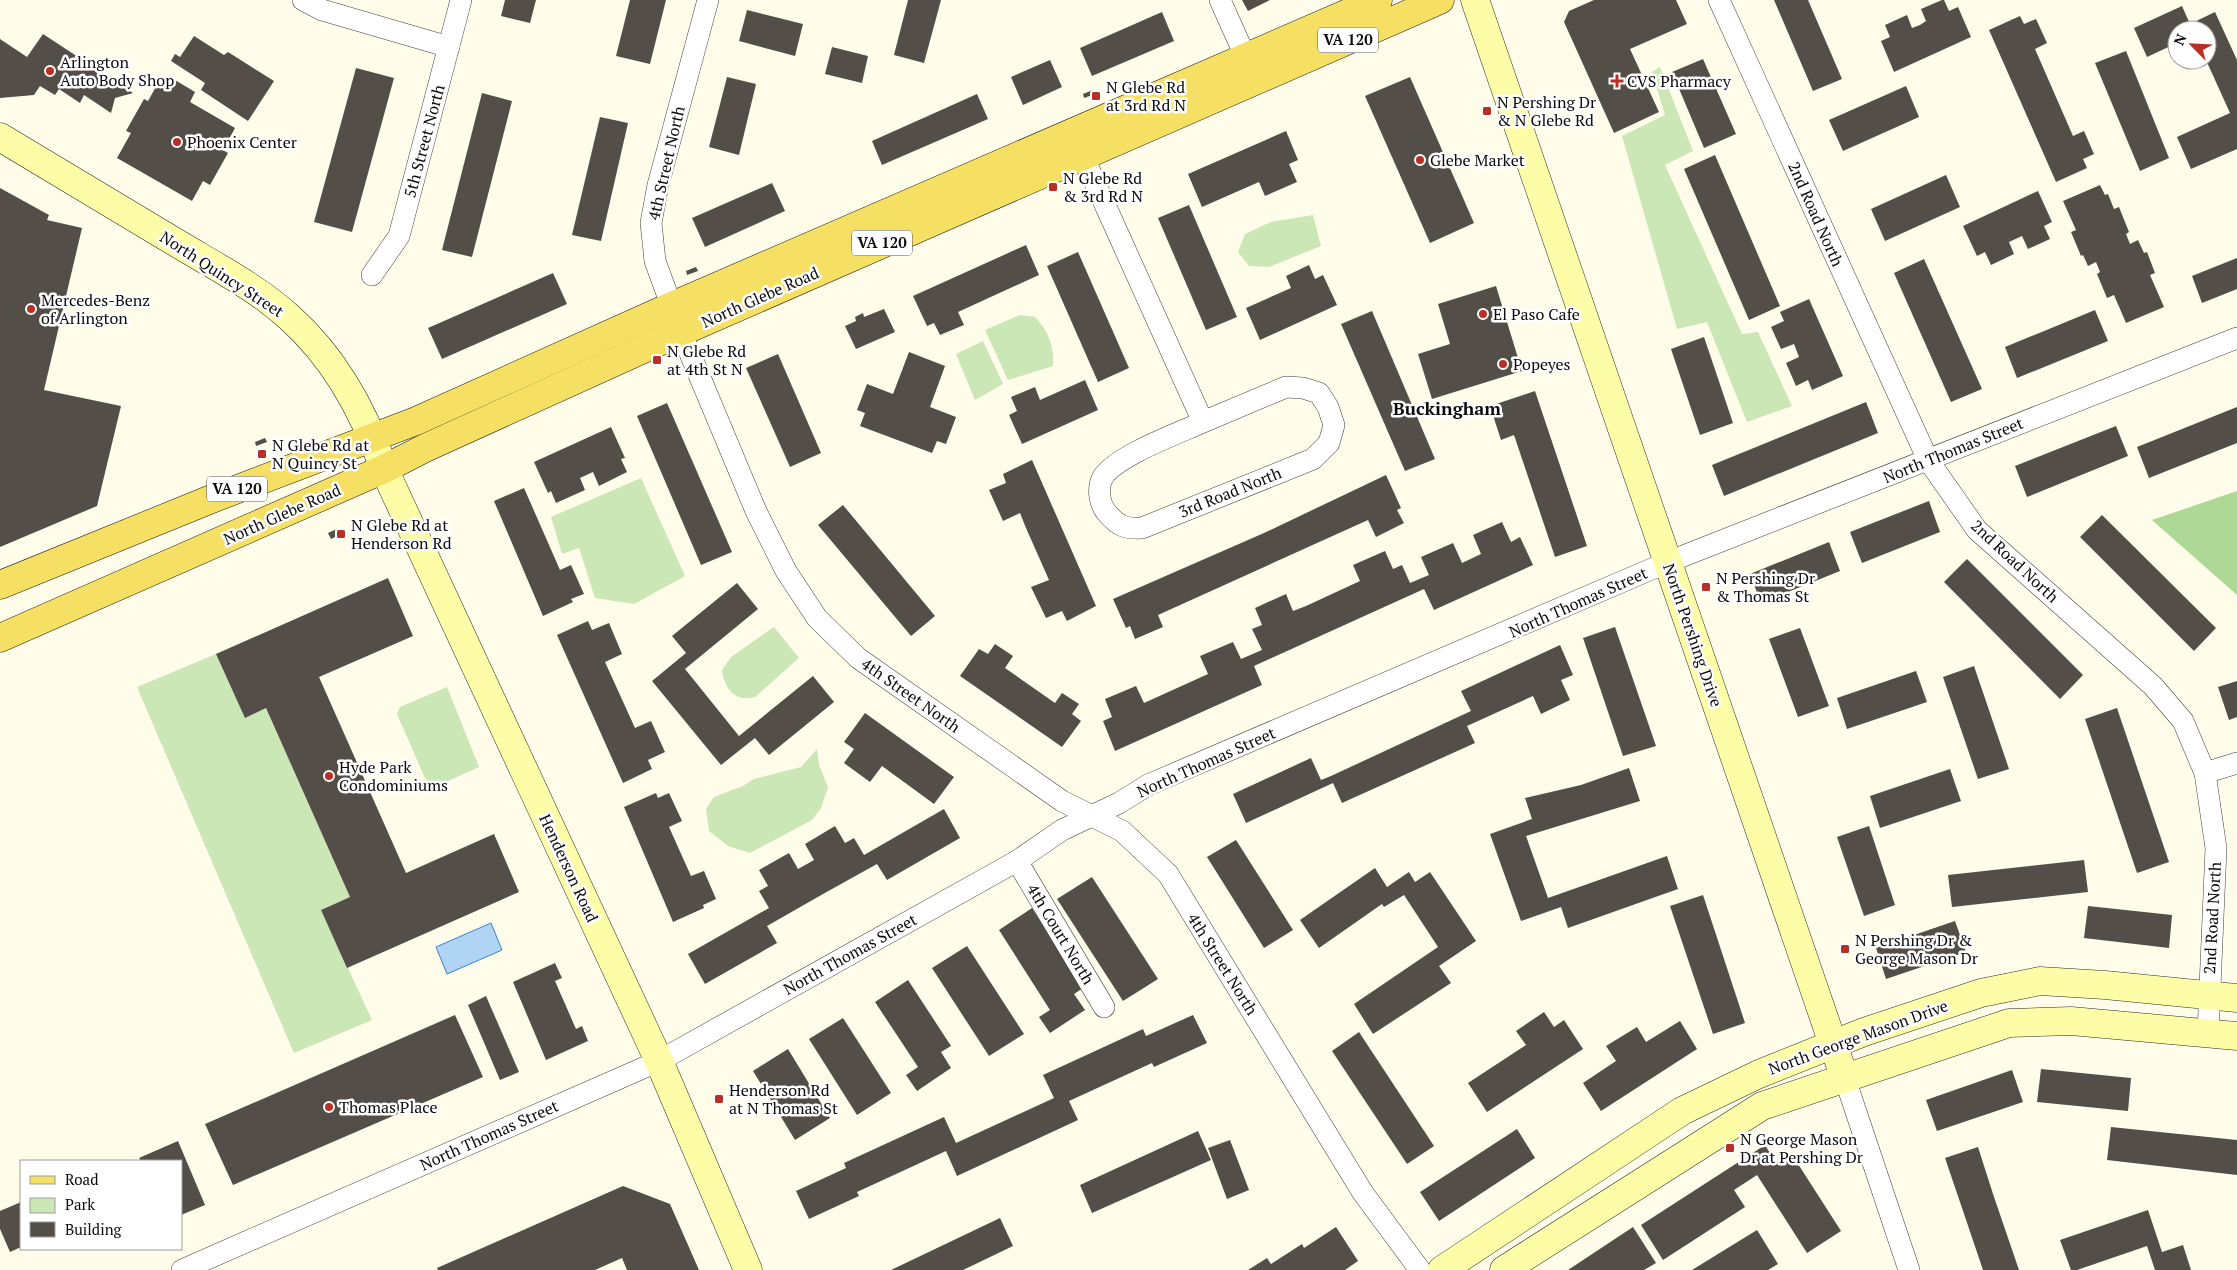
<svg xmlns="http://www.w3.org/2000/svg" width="2237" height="1270" viewBox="0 0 2237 1270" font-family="'PT Serif',serif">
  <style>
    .green { fill: #cae7b5 }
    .forest { fill: #add895 }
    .water { fill: #b0d4f4; stroke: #3982c9 }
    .building { fill: #544e48 }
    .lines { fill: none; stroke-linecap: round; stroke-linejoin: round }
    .street-casing { stroke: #3e3e3e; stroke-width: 22 }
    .secondary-casing { stroke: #2d2d2d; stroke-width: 29 }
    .primary-casing { stroke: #1c1c1c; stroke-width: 29 }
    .street { stroke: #fff; stroke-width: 21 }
    .secondary { stroke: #fdfca7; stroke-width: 28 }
    .primary { stroke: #f5e064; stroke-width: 28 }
    .poi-dot { fill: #b72f27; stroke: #fff; stroke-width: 2 }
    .labels { text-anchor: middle; stroke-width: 5; stroke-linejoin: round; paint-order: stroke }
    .shield { fill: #fff; stroke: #545454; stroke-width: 1 }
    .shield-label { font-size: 15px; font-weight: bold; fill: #0b0b0b }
    .poi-label { font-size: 16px; fill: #0b0b0b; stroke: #fff; text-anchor: start }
    .street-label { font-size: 16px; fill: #0b0b0b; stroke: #fff }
    .neighbourhood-label { font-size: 18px; font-weight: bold; fill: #0b0b0b; stroke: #fff }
  </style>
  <rect width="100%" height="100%" fill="#fffcea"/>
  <g class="green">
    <path d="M1660,67L1693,151L1665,165L1742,334L1758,332L1792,406L1747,422L1707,322L1677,329L1622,136L1665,115L1652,72Z"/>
    <path d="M1313,215L1321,246L1269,267L1249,266L1238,252L1245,234L1271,222Z"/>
    <path d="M1020,315L1035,317C1049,332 1054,346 1053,366L1008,380L985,330Z"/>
    <path d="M983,341L1003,384L975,400L956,354Z"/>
    <path d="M641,478L685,576L634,604L595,598L579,548L562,554L551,517Z"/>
    <path d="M774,627L799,658L755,697C735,703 724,688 722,670L731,657Z"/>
    <path d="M216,654L245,717L266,708L350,897L321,910L372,1020L294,1053L137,687Z"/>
    <path d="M447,687L479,767L435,787L428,785L397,714L400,707Z"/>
    <path d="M817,749L819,765L828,787L821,808L812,820L750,853L728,846L709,831L706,809L714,797L743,786L754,779L801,767Z"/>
  </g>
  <path class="forest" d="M2237,491V595L2152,520Z"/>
  <path class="water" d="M491,923L502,950L447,974L436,947Z"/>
  <g class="building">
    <path d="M505,0H536L530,23L501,16Z"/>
    <path d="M630,0H666L650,64L616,56Z"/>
    <path d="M908,0H941L924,63L894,55Z"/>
    <path d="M1242,0H1270L1248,11Z"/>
    <path d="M1594,0H1676L1687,24L1630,49L1659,112L1614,133L1564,22L1569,11Z"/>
    <path d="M1774,0H1808L1842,79L1813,91Z"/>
    <path d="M1942,0H1944L1949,11L1958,7L1971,37L1894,72L1881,41L1890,37L1885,25L1907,15L1912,28L1920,25L1926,21L1921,9Z"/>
    <path d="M2182,6L2190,24L2215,12L2237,60V149L2191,169L2177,137L2230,113L2206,60L2207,30H2177V43L2147,57L2134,28Z"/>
    <path d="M747,10L803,24L795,56L739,41Z"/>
    <path d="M1162,12L1174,41L1092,76L1080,48Z"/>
    <path d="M2020,16L2024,24L2036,19L2047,43L2035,49L2073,136L2084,131L2094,154L2083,159L2087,168L2056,182L1989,30Z"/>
    <path d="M43,34L133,93L115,98L111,113L84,95L80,103L59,89L55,95L40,86L34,95L0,98V39L27,57Z"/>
    <path d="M194,36L224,55L228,52L274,81L248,121L201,90L205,83L171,61L175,54L180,57Z"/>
    <path d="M832,47L868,56L862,83L825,74Z"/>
    <path d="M2126,51L2169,158L2140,171L2095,63Z"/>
    <path d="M1703,59L1736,134L1704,148L1672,72Z"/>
    <path d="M1050,60L1062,87L1023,105L1011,77Z"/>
    <path d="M356,68L394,78L352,232L314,222Z"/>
    <path d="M162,76L168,80L170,77L195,92L190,102L235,128L223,150L228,153L210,185L203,181L192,201L117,158L131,133L126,131L144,99L148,101Z"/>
    <path d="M727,77L756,84L739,155L709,147Z"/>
    <path d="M1410,77L1474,223L1430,243L1365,96Z"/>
    <path d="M1906,86L1919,117L1843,151L1829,120Z"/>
    <path d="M1093,90L1095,94L1084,98L1083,94Z"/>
    <path d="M482,93L512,101L472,257L442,250Z"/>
    <path d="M977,94L988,119L882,165L872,141Z"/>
    <path d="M600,117L628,123L601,241L572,235Z"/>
    <path d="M1286,131L1298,160L1289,164L1297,182L1265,196L1259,182L1202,207L1188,174Z"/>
    <path d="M1715,155L1780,306L1749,320L1684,169Z"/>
    <path d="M1946,175L1960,207L1885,241L1871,209Z"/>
    <path d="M772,183L785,211L705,247L692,218Z"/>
    <path d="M2100,185L2105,195L2108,194L2114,209L2119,207L2129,232L2126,234L2130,244L2138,240L2144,253L2147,252L2155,273L2150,275L2164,307L2126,323L2114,295L2107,298L2097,274L2100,272L2096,262L2088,266L2083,255L2081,256L2071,232L2076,230L2063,201Z"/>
    <path d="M0,188L49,215L47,220L82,228L44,390L121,406L97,506L0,547Z"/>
    <path d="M2038,191L2052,222L2044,226L2050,239L2028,249L2022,236L2009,242L2014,254L1991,265L1985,252L1977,256L1963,226Z"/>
    <path d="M1189,205L1237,317L1206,330L1158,218Z"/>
    <path d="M1026,245L1039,275L958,312L964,325L940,335L934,323L927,326L913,296Z"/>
    <path d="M1078,252L1129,368L1098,382L1047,266Z"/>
    <path d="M2237,258V289L2202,303L2192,276Z"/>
    <path d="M1924,259L1982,389L1951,402L1894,273Z"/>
    <path d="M1309,265L1315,279L1323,275L1337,305L1260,340L1246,308L1291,288L1286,276Z"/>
    <path d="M696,267L698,271L687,275L686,271Z"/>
    <path d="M553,273L567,304L442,359L428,328Z"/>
    <path d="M1496,286L1522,371L1432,399L1418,354L1450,344L1438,304Z"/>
    <path d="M1809,299L1843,376L1812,390L1808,380L1796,386L1786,363L1799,357L1794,344L1781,349L1771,327L1784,321L1780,312Z"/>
    <path d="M884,309L895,332L856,349L845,326L856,321L855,317L863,313L864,317Z"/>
    <path d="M2095,310L2108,341L2017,378L2005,347Z"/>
    <path d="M1372,311L1435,459L1405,471L1341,324Z"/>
    <path d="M1704,337L1733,423L1700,435L1671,349Z"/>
    <path d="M909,352L945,366L930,407L956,417L946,444L937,441L932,453L860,426L865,413L857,410L867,384L893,394Z"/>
    <path d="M778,354L821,453L790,467L746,368Z"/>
    <path d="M1085,380L1098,410L1022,444L1009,415L1017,411L1011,397L1035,387L1040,400Z"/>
    <path d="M1535,391L1587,546L1555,557L1514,435L1501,440L1490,406Z"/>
    <path d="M1866,402L1878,433L1724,496L1712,465Z"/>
    <path d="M667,403L732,552L701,565L637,416Z"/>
    <path d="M2237,407V443L2149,478L2137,447Z"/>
    <path d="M2116,426L2128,456L2027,497L2015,466Z"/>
    <path d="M611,427L625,458L621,459L627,472L599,486L593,472L580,478L585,490L556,503L551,491L548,493L534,462Z"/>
    <path d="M265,438L267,442L256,446L255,442Z"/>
    <path d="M1032,460L1096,606L1067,621L1062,611L1046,618L1031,587L1049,580L1026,528L1020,513L1003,521L989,490L1006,483L1003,474Z"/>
    <path d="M1386,475L1401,508L1397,510L1404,523L1376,537L1368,520L1158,615L1163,627L1135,639L1130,626L1126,628L1113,599L1264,533Z"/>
    <path d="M524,488L560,570L571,565L584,594L571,599L573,602L543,616L494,501Z"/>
    <path d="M1929,501L1940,532L1862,563L1850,532Z"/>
    <path d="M843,505L935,616L911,636L818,525Z"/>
    <path d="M2102,515L2216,628L2194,651L2080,537Z"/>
    <path d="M1502,522L1511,542L1520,537L1533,565L1434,610L1424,589L1254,666L1262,685L1115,751L1103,721L1112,717L1105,699L1136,686L1144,703L1208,674L1200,656L1233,642L1241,659L1262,650L1252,629L1262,625L1255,608L1286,594L1293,611L1306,606L1360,581L1353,565L1385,551L1393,569L1402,565L1410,583L1429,575L1421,557L1453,543L1462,563L1481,554L1473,535Z"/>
    <path d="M339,528L341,534L331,539L328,533Z"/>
    <path d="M1829,542L1840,571L1761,603L1750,574Z"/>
    <path d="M1967,559L2083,675L2060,699L1944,582Z"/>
    <path d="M388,578L413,636L319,677L406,873L494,834L519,892L347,968L321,910L350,897L266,708L245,718L216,654Z"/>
    <path d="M737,583L758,609L685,669L739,736L813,676L834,702L769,755L755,738L721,765L652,681L686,653L672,636Z"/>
    <path d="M588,621L592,630L609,623L622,654L605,662L635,728L651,721L665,752L648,760L652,769L623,783L557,635Z"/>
    <path d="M1615,627L1656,746L1623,756L1583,638Z"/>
    <path d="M1800,628L1829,706L1798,717L1769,639Z"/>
    <path d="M995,644L1013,656L1005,668L1055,703L1062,693L1079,704L1072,714L1081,721L1062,747L960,676L979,649L988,654Z"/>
    <path d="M1560,645L1573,675L1561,680L1570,700L1541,714L1533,696L1467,726L1475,743L1342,803L1333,783L1246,823L1233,794L1311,758L1321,780L1331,776L1471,711L1461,691Z"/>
    <path d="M1974,666L2009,769L1978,779L1943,677Z"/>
    <path d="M1916,671L1927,702L1847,729L1837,698Z"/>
    <path d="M2237,681V717L2229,720L2218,687Z"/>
    <path d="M2117,708L2169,862L2137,873L2085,719Z"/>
    <path d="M865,713L954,777L934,804L882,766L870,782L844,763L854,749L844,742Z"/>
    <path d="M1629,768L1640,801L1526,836L1548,898L1667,856L1678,889L1568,928L1561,907L1521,921L1490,834L1532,819L1525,798L1581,785Z"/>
    <path d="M1950,769L1961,801L1880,828L1870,796Z"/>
    <path d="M656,793L658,798L669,793L682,821L669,827L691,876L704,871L716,899L703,905L704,908L673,922L624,807Z"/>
    <path d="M944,809L960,838L887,880L877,864L823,894L767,926L777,943L705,984L688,954L769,908L759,891L768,886L759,870L789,853L798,869L807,864L814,860L805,844L835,826L845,843L854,838L864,855Z"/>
    <path d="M1869,826L1895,905L1864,916L1837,837Z"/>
    <path d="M1236,840L1293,930L1264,948L1207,857Z"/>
    <path d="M2084,860L2088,892L1952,907L1948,875Z"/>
    <path d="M1375,868L1387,887L1409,872L1415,882L1430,872L1476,941L1439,966L1451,983L1373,1034L1354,1004L1438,947L1404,895L1384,907L1382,904L1319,948L1300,920Z"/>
    <path d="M1092,877L1158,979L1123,1001L1057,899Z"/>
    <path d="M1703,895L1745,1023L1713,1034L1670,906Z"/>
    <path d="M2088,906L2172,915L2169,948L2084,938Z"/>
    <path d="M1032,908L1083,988L1074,994L1085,1010L1050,1033L1039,1017L1050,1010L999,930Z"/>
    <path d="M1955,921L1966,952L1886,979L1876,948Z"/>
    <path d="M967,946L1024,1034L989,1056L932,968Z"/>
    <path d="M555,963L562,978L555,981L576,1029L582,1026L588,1041L546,1060L513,982Z"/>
    <path d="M908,980L951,1046L941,1052L951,1068L917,1091L906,1075L918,1067L875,1002Z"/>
    <path d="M486,996L519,1072L500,1080L468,1005Z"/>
    <path d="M1544,1012L1554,1027L1564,1020L1583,1049L1487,1112L1468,1083L1526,1045L1516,1031Z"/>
    <path d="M455,1015L483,1077L233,1185L205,1124Z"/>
    <path d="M1193,1015L1207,1043L1154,1067L1152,1063L1069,1101L1078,1120L957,1176L946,1151L857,1192L859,1196L809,1219L796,1191L846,1168L844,1163L944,1117L956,1143L1054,1098L1043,1075L1143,1029L1146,1036Z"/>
    <path d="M843,1018L891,1093L857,1115L809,1039Z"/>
    <path d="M1680,1021L1697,1049L1601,1111L1583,1083L1616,1061L1606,1046L1637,1027L1646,1042Z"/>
    <path d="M1359,1032L1434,1146L1407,1164L1332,1051Z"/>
    <path d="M788,1049L830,1118L795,1140L753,1071Z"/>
    <path d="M2041,1069L2131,1078L2128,1111L2037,1102Z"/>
    <path d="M2012,1070L2023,1102L1937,1131L1926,1100Z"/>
    <path d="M2111,1127L2237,1140V1175L2107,1160Z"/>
    <path d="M1517,1129L1535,1158L1439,1221L1420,1192Z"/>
    <path d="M1198,1131L1211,1160L1092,1213L1080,1185Z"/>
    <path d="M1230,1140L1249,1190L1227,1199L1208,1148Z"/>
    <path d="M178,1141L205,1205L181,1215V1161H141L139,1158Z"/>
    <path d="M1765,1145L1776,1163L1791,1153L1841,1231L1807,1253L1757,1175L1734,1190L1745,1207L1663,1260L1641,1225Z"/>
    <path d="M1978,1147L1993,1194L2019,1270H1983L1961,1205L1945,1158Z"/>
    <path d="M623,1186L670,1204L699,1270H627L622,1258L595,1270H438L437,1268Z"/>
    <path d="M21,1202V1247L10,1252L0,1229V1211Z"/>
    <path d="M2148,1210L2162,1252L2183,1245L2191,1270H2155L2147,1246L2077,1270H2071L2060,1240Z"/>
    <path d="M1000,1218L1013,1246L963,1270H891Z"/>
    <path d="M1336,1227L1358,1261L1345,1270H1248L1267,1258L1271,1264L1302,1244L1304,1248Z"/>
    <path d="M1633,1227L1656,1263L1644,1270H1568Z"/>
    <path d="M1757,1230L1778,1264L1768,1270H1692Z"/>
  </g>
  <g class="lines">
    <defs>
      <g id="street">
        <path d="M303,0L322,10L449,47"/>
        <path d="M708,0L658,185L651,223L655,261L681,332L756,511L786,571L817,618L858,658L1062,801L1122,831L1168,874L1363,1193L1420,1270"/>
        <path d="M1220,0L1246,58"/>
        <path d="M1719,0L1928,460L1977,530L2153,686L2183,721L2205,773L2216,848L2208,1033"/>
        <path d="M1083,156L1203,422L1286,387L1303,388L1319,393L1328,407L1334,425L1329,443L1313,459L1142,528C1125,529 1118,526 1107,513C1099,504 1097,487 1103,477C1116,456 1179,433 1203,422"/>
        <path d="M372,275L399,236L461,0"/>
        <path d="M2205,773L2237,763"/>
        <path d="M1017,861L1104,1007"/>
        <path d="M1845,1079L1909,1270"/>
        <path d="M182,1270L659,1061L1017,861L1062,830L1119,803L1148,785L1668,562L2237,338"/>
      </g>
      <g id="secondary">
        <path d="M1475,0L1845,1079"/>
        <path d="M0,137C58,172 117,207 175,242C213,265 256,287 289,317C335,358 364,411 384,469L659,1061L748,1270"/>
        <path d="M1442,1270L1682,1111L1759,1074L1864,1032L1981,993L2040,981L2105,985L2237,998"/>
        <path d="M1504,1270L1762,1106L2009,1023L2071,1021L2237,1036"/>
      </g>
      <g id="primary">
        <path d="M0,585L214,498L416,421L672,306L1378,0"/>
        <path d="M0,638L384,469L425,448L681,332L1440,0"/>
      </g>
    </defs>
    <use href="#street" class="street-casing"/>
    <use href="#secondary" class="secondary-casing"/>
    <use href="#primary" class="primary-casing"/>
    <use href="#street" class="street"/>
    <use href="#secondary" class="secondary"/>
    <use href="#primary" class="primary"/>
  </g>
  <g class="poi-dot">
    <circle cx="50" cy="71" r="5"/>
    <path d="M1614.5 73.5h5v5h5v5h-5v5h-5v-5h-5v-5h5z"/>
    <rect x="1091" y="91" width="10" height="10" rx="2.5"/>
    <rect x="1482" y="106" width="10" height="10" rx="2.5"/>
    <circle cx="177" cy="142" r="5"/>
    <circle cx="1420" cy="160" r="5"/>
    <rect x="1048" y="182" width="10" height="10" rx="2.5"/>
    <circle cx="31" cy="309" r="5"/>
    <circle cx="1483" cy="314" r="5"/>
    <rect x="652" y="355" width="10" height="10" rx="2.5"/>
    <circle cx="1503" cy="364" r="5"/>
    <rect x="257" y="449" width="10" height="10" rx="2.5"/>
    <rect x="336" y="529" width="10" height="10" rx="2.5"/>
    <rect x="1701" y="582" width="10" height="10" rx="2.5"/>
    <circle cx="329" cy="776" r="5"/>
    <rect x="1840" y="944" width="10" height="10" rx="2.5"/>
    <rect x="714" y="1094" width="10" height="10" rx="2.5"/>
    <circle cx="329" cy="1107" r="5"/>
    <rect x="1725" y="1143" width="10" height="10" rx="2.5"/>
  </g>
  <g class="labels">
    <g class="shield">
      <rect x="1318" y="27.5" width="60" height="25" rx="4"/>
      <rect x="852" y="230.5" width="60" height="25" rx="4"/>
      <rect x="207" y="476.5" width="60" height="25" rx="4"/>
    </g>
    <g class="shield-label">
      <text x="1348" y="45">VA 120</text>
      <text x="882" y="248">VA 120</text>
      <text x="237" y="494">VA 120</text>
    </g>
    <g class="poi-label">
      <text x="60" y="68">Arlington<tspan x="60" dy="18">Auto Body Shop</tspan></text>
      <text x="1627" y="87">CVS Pharmacy</text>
      <text x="1106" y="93">N Glebe Rd<tspan x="1106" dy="18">at 3rd Rd N</tspan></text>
      <text x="1497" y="108">N Pershing Dr<tspan x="1497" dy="18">&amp; N Glebe Rd</tspan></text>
      <text x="187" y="148">Phoenix Center</text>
      <text x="1430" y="166">Glebe Market</text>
      <text x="1063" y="184">N Glebe Rd<tspan x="1063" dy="18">&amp; 3rd Rd N</tspan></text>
      <text x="41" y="306">Mercedes-Benz<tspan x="41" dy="18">of Arlington</tspan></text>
      <text x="1493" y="320">El Paso Cafe</text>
      <text x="667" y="357">N Glebe Rd<tspan x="667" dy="18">at 4th St N</tspan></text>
      <text x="1513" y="370">Popeyes</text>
      <text x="272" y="451">N Glebe Rd at<tspan x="272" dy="18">N Quincy St</tspan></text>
      <text x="351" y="531">N Glebe Rd at<tspan x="351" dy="18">Henderson Rd</tspan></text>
      <text x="1716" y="584">N Pershing Dr<tspan x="1716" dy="18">&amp; Thomas St</tspan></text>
      <text x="339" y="773">Hyde Park<tspan x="339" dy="18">Condominiums</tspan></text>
      <text x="1855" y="946">N Pershing Dr &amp;<tspan x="1855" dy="18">George Mason Dr</tspan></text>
      <text x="729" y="1096">Henderson Rd<tspan x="729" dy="18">at N Thomas St</tspan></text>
      <text x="339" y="1113">Thomas Place</text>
      <text x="1740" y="1145">N George Mason<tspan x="1740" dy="18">Dr at Pershing Dr</tspan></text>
    </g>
    <g class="street-label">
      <text transform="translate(424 141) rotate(-75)" y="6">5th Street North</text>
      <text transform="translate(666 163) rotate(-77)" y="6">4th Street North</text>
      <text transform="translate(1816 214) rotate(66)" y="6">2nd Road North</text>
      <text transform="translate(222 274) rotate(33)" y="6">North Quincy Street</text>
      <text transform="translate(760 297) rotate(-24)" y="6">North Glebe Road</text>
      <text transform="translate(1953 450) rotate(-22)" y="6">North Thomas Street</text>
      <text transform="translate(1230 492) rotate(-22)" y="6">3rd Road North</text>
      <text transform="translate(282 514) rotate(-24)" y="6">North Glebe Road</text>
      <text transform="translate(2015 561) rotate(43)" y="6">2nd Road North</text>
      <text transform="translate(1578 602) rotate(-24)" y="6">North Thomas Street</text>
      <text transform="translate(1693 635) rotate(71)" y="6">North Pershing Drive</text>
      <text transform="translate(911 695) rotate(35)" y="6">4th Street North</text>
      <text transform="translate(1206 762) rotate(-24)" y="6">North Thomas Street</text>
      <text transform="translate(569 868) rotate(65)" y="6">Henderson Road</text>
      <text transform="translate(2212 918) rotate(-87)" y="6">2nd Road North</text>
      <text transform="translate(1061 934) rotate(59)" y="6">4th Court North</text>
      <text transform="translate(850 954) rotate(-29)" y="6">North Thomas Street</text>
      <text transform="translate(1223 964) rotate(58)" y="6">4th Street North</text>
      <text transform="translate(1858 1037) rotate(-20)" y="6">North George Mason Drive</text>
      <text transform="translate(489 1135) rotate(-24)" y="6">North Thomas Street</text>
    </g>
    <g class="neighbourhood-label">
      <text x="1447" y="415">Buckingham</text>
    </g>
  </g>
  <rect x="20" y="1160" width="162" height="90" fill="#ffffff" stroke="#9d9d9d"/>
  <rect x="30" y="1176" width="25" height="8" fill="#f5e064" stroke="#9d9d9d"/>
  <text x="65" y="1185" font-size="15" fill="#0b0b0b">Road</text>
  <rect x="30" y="1198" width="25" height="15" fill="#cae7b5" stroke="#9d9d9d"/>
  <text x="65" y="1210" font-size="15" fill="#0b0b0b">Park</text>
  <rect x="30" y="1222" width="25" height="15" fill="#544e48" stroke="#9d9d9d"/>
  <text x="65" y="1235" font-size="15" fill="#0b0b0b">Building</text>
  <g transform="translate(2192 45) rotate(294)"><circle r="24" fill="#ffffff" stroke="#9d9d9d"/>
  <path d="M0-4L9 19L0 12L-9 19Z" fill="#b72f27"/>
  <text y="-8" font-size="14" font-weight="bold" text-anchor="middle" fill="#0b0b0b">N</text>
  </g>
</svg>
